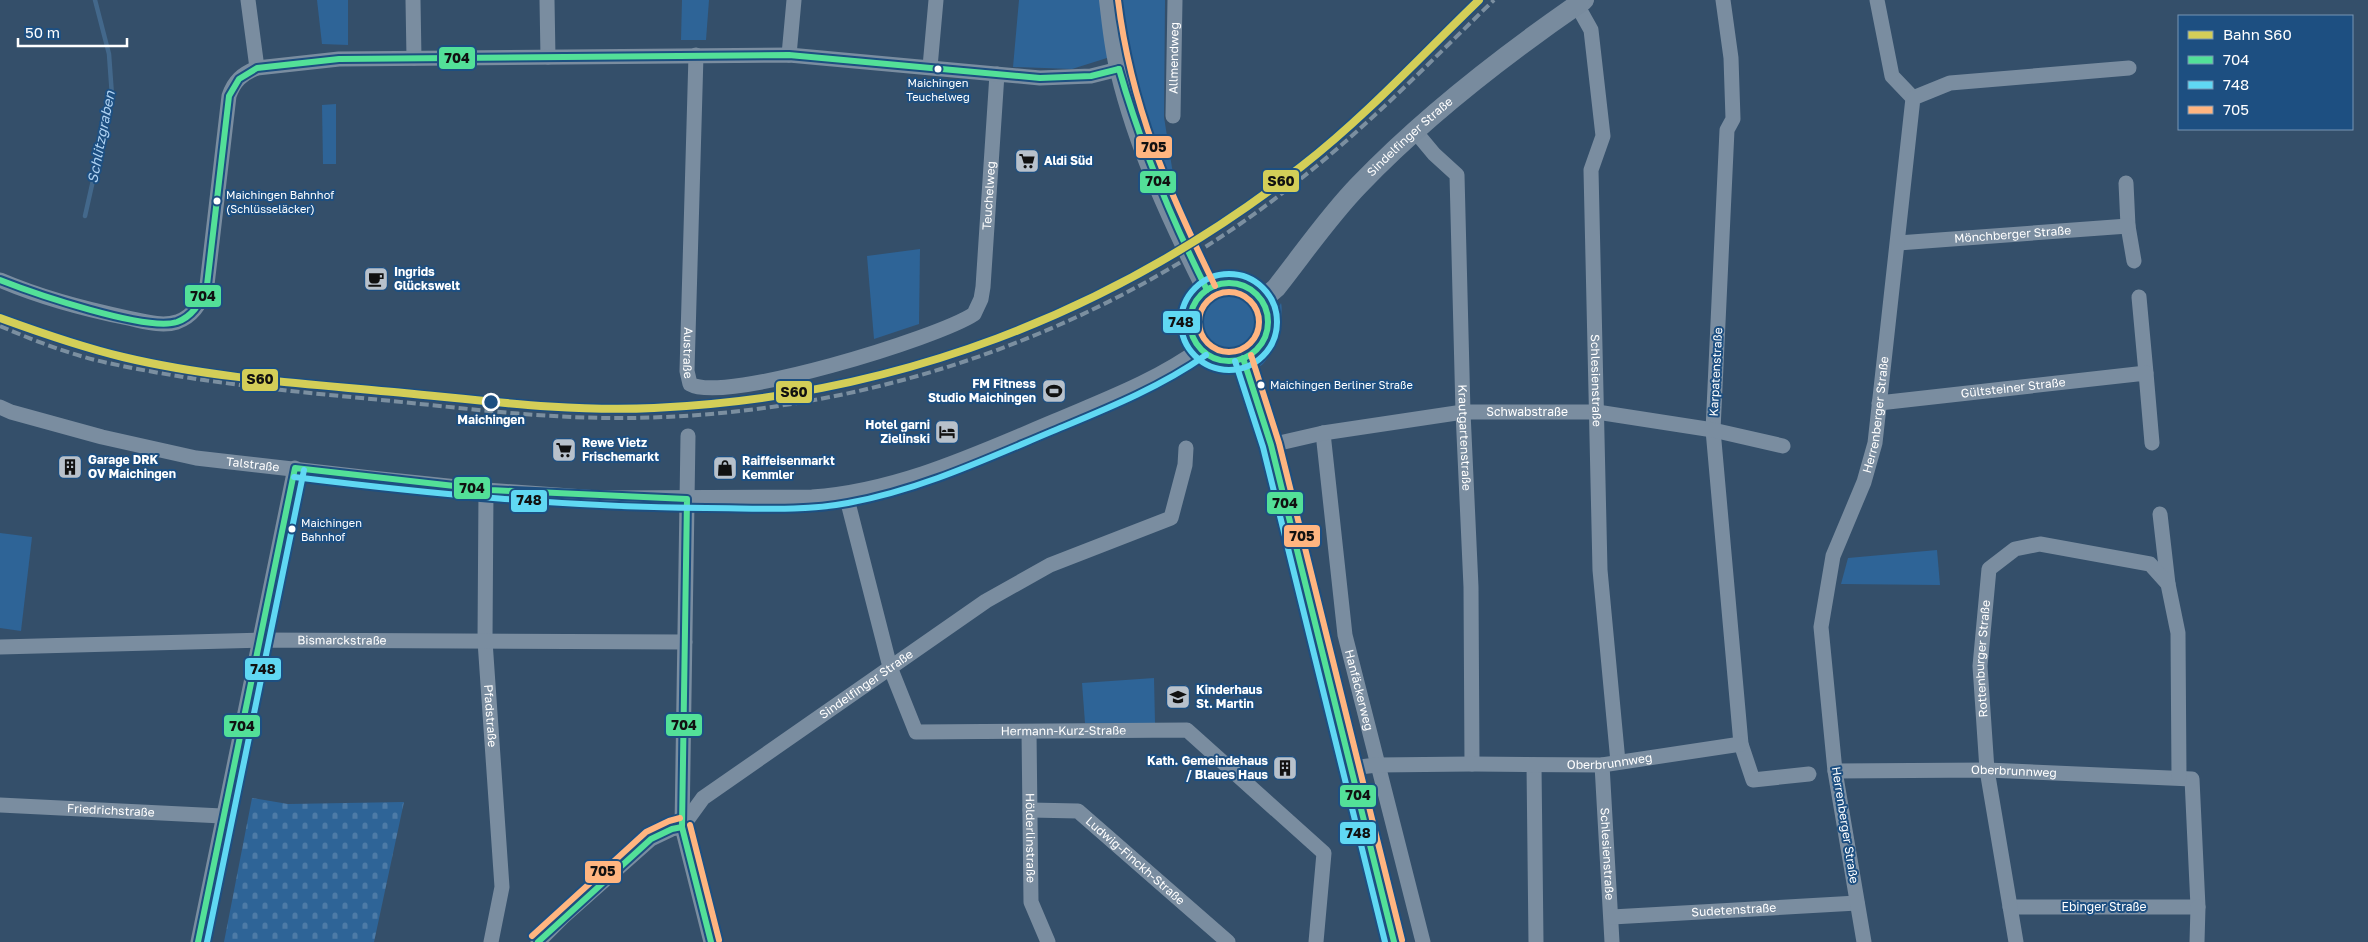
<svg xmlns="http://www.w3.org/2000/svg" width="2368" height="942" viewBox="0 0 2368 942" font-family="'Golos Text',sans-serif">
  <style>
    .green { fill: #2e6497 }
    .cemetery { fill: url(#cemetery-stones) }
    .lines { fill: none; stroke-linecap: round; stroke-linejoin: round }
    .stream { stroke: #43688b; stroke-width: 4.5 }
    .minor { stroke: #7a8da0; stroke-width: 15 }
    .major { stroke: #788b9e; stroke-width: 20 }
    .rail { stroke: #7b8fa0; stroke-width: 4; stroke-dasharray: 9 4; stroke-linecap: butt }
    .bus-1-casing { stroke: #1d4f81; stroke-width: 10 }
    .bus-2-casing { stroke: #1d4f81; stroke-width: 10 }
    .bus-3-casing { stroke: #1d4f81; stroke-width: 10 }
    .bus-1 { stroke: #53e098; stroke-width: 6 }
    .bus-2 { stroke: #60d8f3; stroke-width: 6 }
    .bus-3 { stroke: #ffb580; stroke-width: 6 }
    .rail-1-casing { stroke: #1d4f81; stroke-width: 11 }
    .rail-1 { stroke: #d3ce58; stroke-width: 8 }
    .bus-dot { fill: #fff; stroke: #1d4f81; stroke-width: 2 }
    .stop-dot { fill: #1d4f81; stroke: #fff; stroke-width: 2.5 }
    .labels { text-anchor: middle; stroke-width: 4; stroke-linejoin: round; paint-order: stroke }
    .bus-label { font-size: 11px; fill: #fff; stroke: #1d4f81; text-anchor: start }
    .street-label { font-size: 12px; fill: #fff; stroke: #1d4f81 }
    .poi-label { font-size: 12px; font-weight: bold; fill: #fff; stroke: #1d4f81; text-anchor: start }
    .stop-label { font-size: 12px; font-weight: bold; fill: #fff; stroke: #1d4f81 }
    .water-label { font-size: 14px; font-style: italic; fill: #aed1f1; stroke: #1d4f81 }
    .line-badge { stroke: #1d4f81; stroke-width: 2 }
    .pale-badge-label { font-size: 14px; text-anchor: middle; font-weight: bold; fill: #111 }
  </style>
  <defs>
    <pattern id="cemetery-stones" width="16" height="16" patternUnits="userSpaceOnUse" patternTransform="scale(1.25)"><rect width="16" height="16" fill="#2e6497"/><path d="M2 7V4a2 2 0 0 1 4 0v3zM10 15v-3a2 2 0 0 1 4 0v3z" fill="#4d7ba7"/></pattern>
  </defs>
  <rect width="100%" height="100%" fill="#344f6a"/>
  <g class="green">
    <path d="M317,0H348V45L322,44Z"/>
    <path d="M682,0H709L706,40H681Z"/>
    <path d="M1019,0H1165L1164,117L1176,193L1149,132L1126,52L1072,69L1013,67Z"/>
    <path d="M336,104V164H323L322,105Z"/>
    <path d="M920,249L919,324L874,339L867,256Z"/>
    <circle cx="1230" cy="322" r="30"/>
    <path d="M1281,303C1285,316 1272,360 1260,366C1260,352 1270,344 1272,331C1275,321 1275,312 1281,303Z"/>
    <path d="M0,533L32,537L21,631L0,628Z"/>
    <path d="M1937,550L1940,585L1841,584L1848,558Z"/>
    <path d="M1154,678L1155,723H1085L1082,683Z"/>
  </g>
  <path class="cemetery" d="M252,798L288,804L404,802L374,942H224Z"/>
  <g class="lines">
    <path class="stream" d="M85,216L112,96L109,54L95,0"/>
    <g class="minor">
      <path d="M248,0L257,68"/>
      <path d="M413,0L414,58"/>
      <path d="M547,0L548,57"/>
      <path d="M1723,0L1731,58L1733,119L1727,130L1713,430L1741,744L1753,780L1809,774"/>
      <path d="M1877,0L1892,76L1913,98"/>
      <path id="s1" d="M1577,5L1591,30L1603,136L1591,170L1600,570L1618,762"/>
      <path id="s2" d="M696,55L687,371L690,384C724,404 938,338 974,314L981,299L983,287L997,74"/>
      <path d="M789,55L794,0"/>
      <path d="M930,67L936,0"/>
      <path id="s3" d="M1173,116L1175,0"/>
      <path id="s4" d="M1414,130L1434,154L1457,175L1463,412L1471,587L1472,764"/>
      <path d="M2126,183L2128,226L2134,261"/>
      <path id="s5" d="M1898,243L2128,226"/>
      <path d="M0,280C42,298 84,309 128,318C143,321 161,327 177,322C194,316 202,302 207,285L229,96C234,81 242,74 257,68L339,59L789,55L1040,78L1091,76L1119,69"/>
      <path d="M2139,297L2146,373"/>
      <path id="s6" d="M1879,403L2146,373L2152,443"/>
      <path id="s7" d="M0,407L11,412L102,437L196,458L371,478L486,490L598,498L812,497C898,491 976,454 1055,421C1104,400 1158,380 1201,348"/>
      <path id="s8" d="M1323,433L1345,635L1423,942"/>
      <path d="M688,436L682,827L711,942"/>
      <path id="s9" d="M1271,445L1323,433L1463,412H1597L1713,430L1783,446"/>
      <path id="s10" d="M486,490L485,641L502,887L491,942"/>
      <path id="s11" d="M846,495L890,667L916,732L1187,730L1324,853L1316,942"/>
      <path d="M2160,514L2168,584"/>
      <path id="s12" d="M0,647L261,640L685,642"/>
      <path id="s13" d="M1029,732L1031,902L1048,942"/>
      <path d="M1534,765L1536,942"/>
      <path id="s14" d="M1602,765L1612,942"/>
      <path id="s15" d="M1351,768L1377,765L1472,764L1602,765L1741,744"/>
      <path id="s16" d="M1835,771L1987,770L2192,779L2198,907H2010"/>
      <path id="s17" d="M0,805L222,816"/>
      <path id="s18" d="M1030,810L1078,811L1228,942"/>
      <path id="s19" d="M1612,917L1857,903"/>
      <path d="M198,942L295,468"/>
      <path id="s20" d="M538,942L563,917L651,839L672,829L682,827L703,798L986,601L1050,565L1171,518L1185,465L1186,448"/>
      <path id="s21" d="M1864,942L1835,771L1821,627L1833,556L1864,482L1875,443L1913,98L1950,83L2129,68"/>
      <path id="s22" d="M2016,942L1987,770L1980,666L1989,569L2015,549L2040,544L2150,564L2168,584L2178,633L2179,777"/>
      <path d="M2197,942L2198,907"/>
    </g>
    <g class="major">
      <path d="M1109,0C1112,24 1114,48 1120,71C1138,147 1172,220 1207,290"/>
      <circle cx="1229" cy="322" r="39"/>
      <path id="s23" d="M1262,300L1276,288C1303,254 1328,217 1359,185C1426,115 1504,55 1584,0"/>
      <path d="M1243,358L1271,445L1394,942"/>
    </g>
    <path class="rail" d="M0,326C35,341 71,355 108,363C201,383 297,392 392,401C470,409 550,419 629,418C876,415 1116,329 1308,173C1374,120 1433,59 1494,0"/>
    <defs>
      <g id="bus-1">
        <path d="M1119,69C1141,146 1171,218 1207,290"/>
        <path d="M0,280C33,293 146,332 177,322C194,316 202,301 207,285L229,96L239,79L257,68L339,59L789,55L1040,78L1091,76L1119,69"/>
        <circle cx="1229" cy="322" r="39"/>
        <path d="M1243,358L1271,445L1394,942"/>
        <path d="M198,942L295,468L490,490L687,499L682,827L711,942"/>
        <path d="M538,942L651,839L672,829L682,827"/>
      </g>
      <g id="bus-2">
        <circle cx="1229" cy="322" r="48"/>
        <path d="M1235,361L1263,447L1385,942"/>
        <path d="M294,477C431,494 567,507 706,508C753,508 801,512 848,503C920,490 986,459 1053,431C1106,409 1159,388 1206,355"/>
        <path d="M207,942L304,470"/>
      </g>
      <g id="bus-3">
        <path d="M1118,0C1131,107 1168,190 1215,286"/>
        <circle cx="1229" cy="322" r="30"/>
        <path d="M1251,355L1279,443L1402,940"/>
        <path d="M690,825L719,940"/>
        <path d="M532,936L646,832L669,821L680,818"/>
      </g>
    </defs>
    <use href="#bus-1" class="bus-1-casing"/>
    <use href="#bus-2" class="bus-2-casing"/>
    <use href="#bus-3" class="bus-3-casing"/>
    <use href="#bus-1" class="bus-1"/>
    <use href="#bus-2" class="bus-2"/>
    <use href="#bus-3" class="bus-3"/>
    <defs>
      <path id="rail-1" d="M0,318C41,333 81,347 123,357C215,379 311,384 404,393C487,401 571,412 654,408C894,397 1113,314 1302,166C1366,116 1421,56 1479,0"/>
    </defs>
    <use href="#rail-1" class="rail-1-casing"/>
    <use href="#rail-1" class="rail-1"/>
  </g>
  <defs>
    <symbol id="supermarket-square" viewBox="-11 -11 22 22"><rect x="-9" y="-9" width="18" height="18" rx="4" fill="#b8c1cb" stroke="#1d4f81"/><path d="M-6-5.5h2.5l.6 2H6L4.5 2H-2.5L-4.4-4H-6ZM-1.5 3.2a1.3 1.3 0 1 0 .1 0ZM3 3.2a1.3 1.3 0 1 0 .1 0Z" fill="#111"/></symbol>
    <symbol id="cafe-square" viewBox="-11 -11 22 22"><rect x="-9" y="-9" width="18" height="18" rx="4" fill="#b8c1cb" stroke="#1d4f81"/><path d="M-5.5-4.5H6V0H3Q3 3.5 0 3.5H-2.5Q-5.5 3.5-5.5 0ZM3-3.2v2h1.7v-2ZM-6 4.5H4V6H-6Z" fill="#111"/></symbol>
    <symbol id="stadium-square" viewBox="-11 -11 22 22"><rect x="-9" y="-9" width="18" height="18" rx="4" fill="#b8c1cb" stroke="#1d4f81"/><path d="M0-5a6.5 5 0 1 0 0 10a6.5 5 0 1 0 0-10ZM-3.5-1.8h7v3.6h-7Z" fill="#111"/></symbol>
    <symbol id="hotel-square" viewBox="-11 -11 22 22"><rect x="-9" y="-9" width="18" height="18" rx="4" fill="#b8c1cb" stroke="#1d4f81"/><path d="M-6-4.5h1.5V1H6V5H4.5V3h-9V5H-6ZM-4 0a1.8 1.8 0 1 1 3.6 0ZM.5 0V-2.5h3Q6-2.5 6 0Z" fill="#111"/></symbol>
    <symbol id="building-square" viewBox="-11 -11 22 22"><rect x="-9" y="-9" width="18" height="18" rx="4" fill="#b8c1cb" stroke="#1d4f81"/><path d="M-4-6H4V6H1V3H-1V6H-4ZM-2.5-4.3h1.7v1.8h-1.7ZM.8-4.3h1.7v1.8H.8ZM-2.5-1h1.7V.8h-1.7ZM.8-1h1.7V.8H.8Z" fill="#111"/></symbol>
    <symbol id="shop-square" viewBox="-11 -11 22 22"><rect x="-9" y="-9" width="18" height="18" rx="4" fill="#b8c1cb" stroke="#1d4f81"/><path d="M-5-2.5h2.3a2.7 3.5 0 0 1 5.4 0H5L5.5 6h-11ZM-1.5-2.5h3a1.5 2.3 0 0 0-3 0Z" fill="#111"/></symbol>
    <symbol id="school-square" viewBox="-11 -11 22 22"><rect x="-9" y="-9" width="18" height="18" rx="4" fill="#b8c1cb" stroke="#1d4f81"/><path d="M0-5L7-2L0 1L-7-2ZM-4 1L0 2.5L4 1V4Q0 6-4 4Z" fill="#111"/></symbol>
  </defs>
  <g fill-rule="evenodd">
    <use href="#supermarket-square" x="1013" y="147" width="28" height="28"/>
    <use href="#cafe-square" x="362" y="265" width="28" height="28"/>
    <use href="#stadium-square" x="1040" y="377" width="28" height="28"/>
    <use href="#hotel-square" x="933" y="418" width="28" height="28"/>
    <use href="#supermarket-square" x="550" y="436" width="28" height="28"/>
    <use href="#building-square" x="56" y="453" width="28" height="28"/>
    <use href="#shop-square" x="711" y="454" width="28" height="28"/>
    <use href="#school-square" x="1164" y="683" width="28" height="28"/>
    <use href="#building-square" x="1271" y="754" width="28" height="28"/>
  </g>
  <g class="bus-dot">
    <circle cx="938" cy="69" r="4.5"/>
    <circle cx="217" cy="201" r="4.5"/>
    <circle cx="1261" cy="385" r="4.5"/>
    <circle cx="292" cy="529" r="4.5"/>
  </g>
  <circle class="stop-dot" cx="491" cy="402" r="8"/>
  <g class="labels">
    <g class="bus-label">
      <text x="938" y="87" text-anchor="middle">Maichingen<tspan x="938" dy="14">Teuchelweg</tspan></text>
      <text x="226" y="199">Maichingen Bahnhof<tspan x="226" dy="14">(Schlüsseläcker)</tspan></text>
      <text x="1270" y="389">Maichingen Berliner Straße</text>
      <text x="301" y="527">Maichingen<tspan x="301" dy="14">Bahnhof</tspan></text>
    </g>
    <g class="street-label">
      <text dy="4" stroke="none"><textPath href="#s3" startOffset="58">Allmendweg</textPath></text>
      <text dy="4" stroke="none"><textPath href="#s23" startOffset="221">Sindelfinger Straße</textPath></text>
      <text dy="4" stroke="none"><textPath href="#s2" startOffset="746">Teuchelweg</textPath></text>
      <text dy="4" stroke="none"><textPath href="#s5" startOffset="115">Mönchberger Straße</textPath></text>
      <text dy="4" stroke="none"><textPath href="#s2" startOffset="298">Austraße</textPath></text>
      <text transform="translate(1716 372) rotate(-87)" y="4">Karpatenstraße</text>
      <text dy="4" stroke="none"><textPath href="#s1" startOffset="382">Schlesienstraße</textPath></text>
      <text dy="4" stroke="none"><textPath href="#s6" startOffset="135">Gültsteiner Straße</textPath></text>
      <text dy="4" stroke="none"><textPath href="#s9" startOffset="259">Schwabstraße</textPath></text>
      <text dy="4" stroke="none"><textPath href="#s21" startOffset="539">Herrenberger Straße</textPath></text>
      <text dy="4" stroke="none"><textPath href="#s4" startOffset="325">Krautgartenstraße</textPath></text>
      <text dy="4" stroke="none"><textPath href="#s7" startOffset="260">Talstraße</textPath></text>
      <text dy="4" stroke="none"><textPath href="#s12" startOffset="342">Bismarckstraße</textPath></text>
      <text dy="4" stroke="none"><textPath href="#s22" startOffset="286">Rottenburger Straße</textPath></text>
      <text dy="4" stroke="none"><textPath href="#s20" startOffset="421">Sindelfinger Straße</textPath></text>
      <text dy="4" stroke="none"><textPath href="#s8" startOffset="260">Hanfäckerweg</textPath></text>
      <text dy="4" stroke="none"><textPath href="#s10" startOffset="226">Pfadstraße</textPath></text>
      <text dy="4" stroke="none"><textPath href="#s11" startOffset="395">Hermann-Kurz-Straße</textPath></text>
      <text dy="4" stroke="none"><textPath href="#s15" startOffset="259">Oberbrunnweg</textPath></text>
      <text dy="4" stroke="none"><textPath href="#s16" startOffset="179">Oberbrunnweg</textPath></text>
      <text dy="4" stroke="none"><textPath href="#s17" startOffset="111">Friedrichstraße</textPath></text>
      <text transform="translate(1845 825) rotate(81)" y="4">Herrenberger Straße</text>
      <text dy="4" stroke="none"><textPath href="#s13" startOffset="106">Hölderlinstraße</textPath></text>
      <text dy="4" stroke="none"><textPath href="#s14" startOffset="89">Schlesienstraße</textPath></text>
      <text dy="4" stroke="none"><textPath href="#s18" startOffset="124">Ludwig-Finckh-Straße</textPath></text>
      <text x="2104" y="911">Ebinger Straße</text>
      <text dy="4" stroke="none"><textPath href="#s19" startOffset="122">Sudetenstraße</textPath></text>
    </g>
    <g class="poi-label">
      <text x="1044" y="165">Aldi Süd</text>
      <text x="394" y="276">Ingrids<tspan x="394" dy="14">Glückswelt</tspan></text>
      <text x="1036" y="388" text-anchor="end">FM Fitness<tspan x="1036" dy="14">Studio Maichingen</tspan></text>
      <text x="930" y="429" text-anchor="end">Hotel garni<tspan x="930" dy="14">Zielinski</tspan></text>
      <text x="582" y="447">Rewe Vietz<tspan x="582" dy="14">Frischemarkt</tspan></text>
      <text x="88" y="464">Garage DRK<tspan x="88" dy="14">OV Maichingen</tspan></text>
      <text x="742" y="465">Raiffeisenmarkt<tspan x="742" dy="14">Kemmler</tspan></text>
      <text x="1196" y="694">Kinderhaus<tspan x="1196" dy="14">St. Martin</tspan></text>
      <text x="1268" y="765" text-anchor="end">Kath. Gemeindehaus<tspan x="1268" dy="14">/ Blaues Haus</tspan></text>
    </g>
    <g class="stop-label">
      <text x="491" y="424">Maichingen</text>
    </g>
    <g class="water-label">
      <text transform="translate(101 137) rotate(-79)" y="5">Schlitzgraben</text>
    </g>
  </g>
  <g class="line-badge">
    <rect x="438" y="46" width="38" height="24" rx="5" fill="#53e098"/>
    <rect x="1135" y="135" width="38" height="24" rx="5" fill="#ffb580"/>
    <rect x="1262" y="169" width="38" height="24" rx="5" fill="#d3ce58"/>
    <rect x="1139" y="170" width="38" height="24" rx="5" fill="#53e098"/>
    <rect x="184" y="284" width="38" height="24" rx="5" fill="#53e098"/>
    <rect x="1162" y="310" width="39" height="24" rx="5" fill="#60d8f3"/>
    <rect x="241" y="368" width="38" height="24" rx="5" fill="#d3ce58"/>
    <rect x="775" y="380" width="38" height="24" rx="5" fill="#d3ce58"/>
    <rect x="453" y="476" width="38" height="24" rx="5" fill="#53e098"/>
    <rect x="510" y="489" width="38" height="24" rx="5" fill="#60d8f3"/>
    <rect x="1266" y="491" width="38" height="24" rx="5" fill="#53e098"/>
    <rect x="1283" y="524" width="38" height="24" rx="5" fill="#ffb580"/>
    <rect x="244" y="657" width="38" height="24" rx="5" fill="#60d8f3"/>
    <rect x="665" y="713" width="38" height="24" rx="5" fill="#53e098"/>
    <rect x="223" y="714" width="38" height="24" rx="5" fill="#53e098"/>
    <rect x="1339" y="784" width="38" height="24" rx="5" fill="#53e098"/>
    <rect x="1339" y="821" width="38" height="24" rx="5" fill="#60d8f3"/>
    <rect x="584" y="860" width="38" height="24" rx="5" fill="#ffb580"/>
  </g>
  <g class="pale-badge-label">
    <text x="457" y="63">704</text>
    <text x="1154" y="152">705</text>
    <text x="1281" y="186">S60</text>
    <text x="1158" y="186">704</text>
    <text x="203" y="301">704</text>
    <text x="1181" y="327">748</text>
    <text x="260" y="384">S60</text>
    <text x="794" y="397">S60</text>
    <text x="472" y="493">704</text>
    <text x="529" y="505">748</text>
    <text x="1285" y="508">704</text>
    <text x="1302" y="541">705</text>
    <text x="263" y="674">748</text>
    <text x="684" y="730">704</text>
    <text x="242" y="731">704</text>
    <text x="1358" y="800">704</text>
    <text x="1358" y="838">748</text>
    <text x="603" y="876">705</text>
  </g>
  <rect x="2178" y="15" width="175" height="115" fill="#1d4f81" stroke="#7795b3"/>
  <rect x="2188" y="31" width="25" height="8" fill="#d3ce58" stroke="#7795b3"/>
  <text x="2223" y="40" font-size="15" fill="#ffffff">Bahn S60</text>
  <rect x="2188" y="56" width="25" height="8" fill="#53e098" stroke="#7795b3"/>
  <text x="2223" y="65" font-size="15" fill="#ffffff">704</text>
  <rect x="2188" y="81" width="25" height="8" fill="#60d8f3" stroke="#7795b3"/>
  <text x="2223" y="90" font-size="15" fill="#ffffff">748</text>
  <rect x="2188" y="106" width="25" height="8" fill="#ffb580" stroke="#7795b3"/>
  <text x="2223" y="115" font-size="15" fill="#ffffff">705</text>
  <path d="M18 38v8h109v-8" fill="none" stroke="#ffffff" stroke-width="2.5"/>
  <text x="25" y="38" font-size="15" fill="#ffffff" stroke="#1d4f81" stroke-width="4" paint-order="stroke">50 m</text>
</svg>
